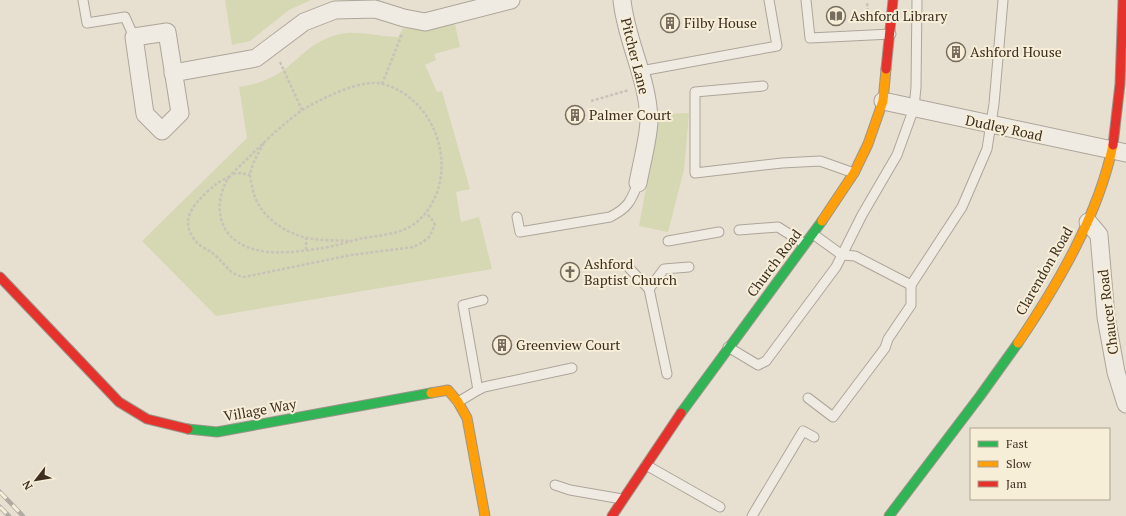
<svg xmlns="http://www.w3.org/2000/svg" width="1126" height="516" viewBox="0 0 1126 516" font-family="'PT Serif',serif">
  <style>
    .green { fill: #d6d7b3 }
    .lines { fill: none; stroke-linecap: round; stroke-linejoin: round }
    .lane-casing { stroke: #ada599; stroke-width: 11 }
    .street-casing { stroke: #ada599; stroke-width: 19 }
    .fast-casing { stroke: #9c958a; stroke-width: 11 }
    .slow-casing { stroke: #9c958a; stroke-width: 11 }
    .jam-casing { stroke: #9c958a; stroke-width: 11 }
    .path { stroke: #c8c2b9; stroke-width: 2.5; stroke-dasharray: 3 2; stroke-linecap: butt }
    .lane { stroke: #efebe3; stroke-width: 9 }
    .street { stroke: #efebe3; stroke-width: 17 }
    .fast { stroke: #30b455; stroke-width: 9 }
    .slow { stroke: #ff9f0a; stroke-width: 9 }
    .jam { stroke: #e5322d; stroke-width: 9 }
    .rail-casing { stroke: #afaaa2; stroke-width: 4.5 }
    .rail { stroke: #f7eed8; stroke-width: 3; stroke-dasharray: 9; stroke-linecap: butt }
    .labels { text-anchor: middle; stroke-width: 4; stroke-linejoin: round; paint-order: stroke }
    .poi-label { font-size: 14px; fill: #3d2e20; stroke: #f7eed8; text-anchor: start }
    .street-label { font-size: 14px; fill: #3d2e20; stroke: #f7eed8 }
  </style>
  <rect width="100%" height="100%" fill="#e7e0d1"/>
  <g class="green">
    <path d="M225,0H311L289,10L250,41L232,45Z"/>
    <path d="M455,24L460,47L434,54L436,60L425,65L437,92L442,91L470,189L456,192L461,222L479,217L492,269L216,316L142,241L247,138L239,87C254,85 269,80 282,71C303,56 311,41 340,34C360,30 378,37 398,37L403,28L420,30Z"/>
    <path d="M689,113L684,170L668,232L639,226L658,124L666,114Z"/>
  </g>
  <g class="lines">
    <defs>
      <g id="lane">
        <path d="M83,0L87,23L125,17L134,37"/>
        <path d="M806,0L810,38L891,34"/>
        <path d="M641,71L777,46L769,0"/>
        <path d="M763,86L695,92V173L782,163L820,161L854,173"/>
        <path d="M517,217L520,232L610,217C628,208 631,201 638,183"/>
        <path d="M739,230L778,227L805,244"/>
        <path d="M813,234L842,255L855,256L911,285L962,207L987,149L994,104L1003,0"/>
        <path d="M668,241L719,232"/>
        <path d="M629,268L649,289"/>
        <path d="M728,347L758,365L766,361L836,267L862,215L897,155L914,108L916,87L917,0"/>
        <path d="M667,374L649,289L664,269L689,267"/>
        <path d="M478,390L484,387L572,368"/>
        <path d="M808,398L833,417L885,348L888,339L911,305V285"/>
        <path d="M458,402L478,390L463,305L483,300"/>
        <path d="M646,465L720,507"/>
        <path d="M555,485L570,490L622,499"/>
        <path d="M752,516L803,431L814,437"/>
      </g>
      <g id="street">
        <path d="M622,0C626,41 648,78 649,120C649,136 641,166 638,183"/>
        <path d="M167,32L180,113L162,131L145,114L134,37Z"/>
        <path d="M173,73L256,58L304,22L335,10L375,9L404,18L425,22L511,0"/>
        <path d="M883,101L1126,153"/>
        <path d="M1088,222L1099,235L1106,317L1116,372L1126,404"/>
      </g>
      <g id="fast">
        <path d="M681,413L822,221"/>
        <path d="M188,429L217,432L431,393"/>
        <path d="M889,516L980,396L1018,343"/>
      </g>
      <g id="slow">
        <path d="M822,221L854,173L868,144L883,101L886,69"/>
        <path d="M1018,343C1058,284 1098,216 1113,145"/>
        <path d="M431,393L448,390L458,402L467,418L485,516"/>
      </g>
      <g id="jam">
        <path d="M886,69L893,0"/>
        <path d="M1113,145L1120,84L1123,0"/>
        <path d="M0,277L119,402L147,419L188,429"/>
        <path d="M612,516L681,413"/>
      </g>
    </defs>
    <use href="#lane" class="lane-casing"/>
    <use href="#street" class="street-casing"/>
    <use href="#fast" class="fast-casing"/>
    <use href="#slow" class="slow-casing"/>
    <use href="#jam" class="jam-casing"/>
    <g class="path">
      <path d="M857,16L868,15L867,1"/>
      <path d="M280,62L302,110C282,125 264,142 247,159C240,166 230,174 226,182C216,202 217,227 236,241C260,258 296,252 323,248C336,246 347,242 359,239C378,235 403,235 418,221C462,181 441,100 383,84C361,78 321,99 302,110"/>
      <path d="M382,84L402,34"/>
      <path d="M591,101L629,90"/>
      <path d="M264,143C258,153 253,162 250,174C250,178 251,182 252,186C256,212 279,230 303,237C317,241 335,240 349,241"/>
      <path d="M233,174L240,173L250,175"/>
      <path d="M230,177C220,180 215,185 207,192C193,205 180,220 194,239C199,247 209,249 216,256C226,265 230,275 244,277L351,255L413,247L423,242L429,237L435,225L431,218L426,213"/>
      <path d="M306,250V238"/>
    </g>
    <use href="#lane" class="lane"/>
    <use href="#street" class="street"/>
    <use href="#fast" class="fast"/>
    <use href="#slow" class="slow"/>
    <use href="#jam" class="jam"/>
    <defs>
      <g id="rail">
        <path d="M0,492L23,516"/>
        <path d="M0,507L9,516"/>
      </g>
    </defs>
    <use href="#rail" class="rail-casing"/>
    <use href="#rail" class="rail"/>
  </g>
  <defs>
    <symbol id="library-ring" viewBox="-11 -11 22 22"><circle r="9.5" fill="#f7eed8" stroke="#786c5e" stroke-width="1.5"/><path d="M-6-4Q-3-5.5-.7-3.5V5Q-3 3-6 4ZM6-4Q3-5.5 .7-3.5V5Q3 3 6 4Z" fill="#786c5e"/></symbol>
    <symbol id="building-ring" viewBox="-11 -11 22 22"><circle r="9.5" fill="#f7eed8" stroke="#786c5e" stroke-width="1.5"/><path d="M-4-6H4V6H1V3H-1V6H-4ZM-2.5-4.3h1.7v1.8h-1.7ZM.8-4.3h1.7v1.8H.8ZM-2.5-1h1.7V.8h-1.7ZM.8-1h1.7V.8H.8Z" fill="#786c5e"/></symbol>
    <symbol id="church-ring" viewBox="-11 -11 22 22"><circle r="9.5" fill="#f7eed8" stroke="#786c5e" stroke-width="1.5"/><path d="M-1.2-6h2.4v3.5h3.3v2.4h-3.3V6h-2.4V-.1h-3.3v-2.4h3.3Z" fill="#786c5e"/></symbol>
  </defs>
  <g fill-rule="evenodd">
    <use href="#library-ring" x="825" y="5" width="22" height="22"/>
    <use href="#building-ring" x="659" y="12" width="22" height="22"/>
    <use href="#building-ring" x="945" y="41" width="22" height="22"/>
    <use href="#building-ring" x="564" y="104" width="22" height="22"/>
    <use href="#church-ring" x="559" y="261" width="22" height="22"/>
    <use href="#building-ring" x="491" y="334" width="22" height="22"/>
  </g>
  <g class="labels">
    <g class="poi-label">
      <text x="850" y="21">Ashford Library</text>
      <text x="684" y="28">Filby House</text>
      <text x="970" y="57">Ashford House</text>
      <text x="589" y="120">Palmer Court</text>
      <text x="584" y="269">Ashford<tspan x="584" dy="16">Baptist Church</tspan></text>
      <text x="516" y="350">Greenview Court</text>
    </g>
    <g class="street-label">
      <text transform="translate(635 56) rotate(76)" y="5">Pitcher Lane</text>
      <text transform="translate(1004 128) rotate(12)" y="5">Dudley Road</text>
      <text transform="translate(774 263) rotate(-53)" y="5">Church Road</text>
      <text transform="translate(1044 271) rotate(-60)" y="5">Clarendon Road</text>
      <text transform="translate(1108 312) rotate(-97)" y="5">Chaucer Road</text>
      <text transform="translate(260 410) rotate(-10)" y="5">Village Way</text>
    </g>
  </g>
  <rect x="970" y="428" width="140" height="72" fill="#f7eed8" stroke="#ada18e"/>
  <rect x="978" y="441" width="20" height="6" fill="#30b455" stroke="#ada18e"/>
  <text x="1006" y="448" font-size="12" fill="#3d2e20">Fast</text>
  <rect x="978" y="461" width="20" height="6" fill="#ff9f0a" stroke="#ada18e"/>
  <text x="1006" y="468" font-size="12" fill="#3d2e20">Slow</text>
  <rect x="978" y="481" width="20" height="6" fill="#e5322d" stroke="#ada18e"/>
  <text x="1006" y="488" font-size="12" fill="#3d2e20">Jam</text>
  <g transform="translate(36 480) rotate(239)" stroke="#f7eed8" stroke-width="3" paint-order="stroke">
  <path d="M0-3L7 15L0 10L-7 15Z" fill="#3d2e20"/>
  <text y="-6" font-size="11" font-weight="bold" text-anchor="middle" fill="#3d2e20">N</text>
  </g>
</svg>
